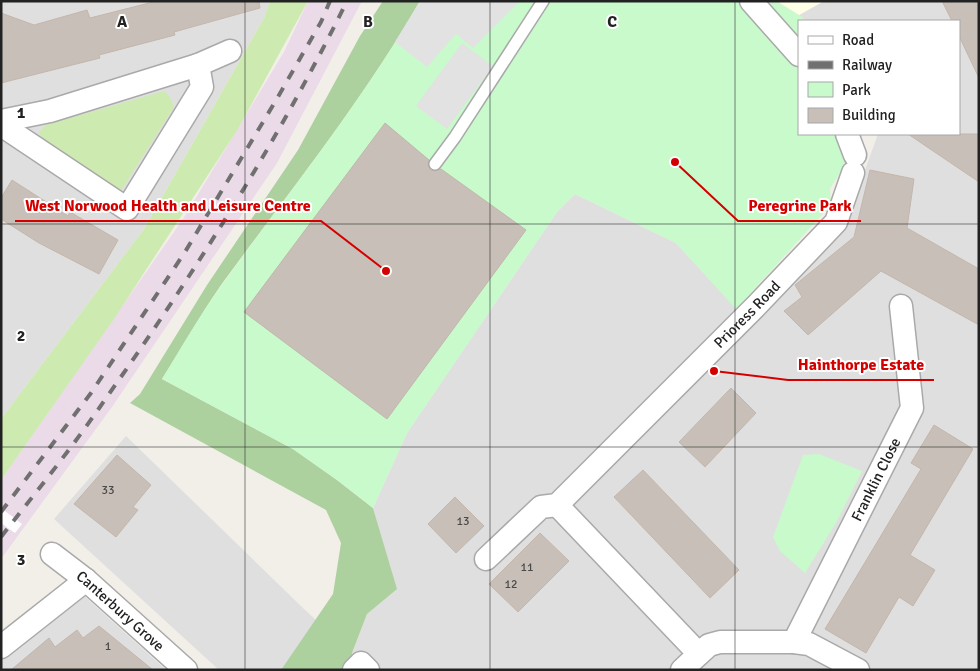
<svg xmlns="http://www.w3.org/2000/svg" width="980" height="671" viewBox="0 0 980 671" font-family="Signika,sans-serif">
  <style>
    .residential { fill: #e0dfdf }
    .industrial { fill: #ebdbe8 }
    .education { fill: #ffffe5 }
    .grass { fill: #cdebb0 }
    .forest { fill: #add19e }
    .park { fill: #c8facc }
    .parking { fill: #e2e2e2 }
    .pier { fill: #fff }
    .building { fill: #c7bfb8; stroke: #c4b6ab }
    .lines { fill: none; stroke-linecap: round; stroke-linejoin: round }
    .service-casing { stroke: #a9a9a9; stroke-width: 14 }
    .minor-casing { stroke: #a9a9a9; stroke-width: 25 }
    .service { stroke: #fff; stroke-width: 11 }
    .minor { stroke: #fff; stroke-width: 22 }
    .rail { stroke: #707070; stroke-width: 4; stroke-dasharray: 10 10; stroke-linecap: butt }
    .grid { fill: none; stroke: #222; stroke-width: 1; stroke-opacity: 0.55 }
    .labels { text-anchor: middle; stroke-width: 4; stroke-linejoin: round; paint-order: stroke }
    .number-label { font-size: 12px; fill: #4b4948 }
    .street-label { font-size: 15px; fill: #222; stroke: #fff }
    .grid-label { font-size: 16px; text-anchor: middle; font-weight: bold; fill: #222; stroke: #fff; stroke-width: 4; stroke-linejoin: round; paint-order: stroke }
    .leader { fill: none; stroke: #d40000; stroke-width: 2 }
    .callout-dot { fill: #d40000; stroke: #fff; stroke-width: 2 }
    .callout-label { font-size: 16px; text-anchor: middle; font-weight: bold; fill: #d40000; stroke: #fff; stroke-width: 4; stroke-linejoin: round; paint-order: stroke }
  </style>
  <rect width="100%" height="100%" fill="#f2efe9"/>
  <g class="residential">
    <path d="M1,1H270L264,18L144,229L1,419Z"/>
    <path d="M824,1H979V670H219L54,519L126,436L304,609L352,653L367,614L396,588L373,508L407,433L557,212L575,194L676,243L737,309L853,203L878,134H959V21H805L799,15Z"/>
    <path d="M82,594L166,670H1V658Z"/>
  </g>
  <path class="industrial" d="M308,1H362L277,163L112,407L1,559V480L183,219L284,52Z"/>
  <path class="education" d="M777,1H824L799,15Z"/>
  <g class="grass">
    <path d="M270,1H308L238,129L114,319L1,480V419L144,229L264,18Z"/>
    <path d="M164,91L170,97L174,107L121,191H111L44,145L39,132L46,125Z"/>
  </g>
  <path class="forest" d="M383,1H420C362,102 289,192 221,285C200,315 182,348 162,379L293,449L337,480L373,508L397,589L367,614L352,653L351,670H281L333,594L341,543L326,510L130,403L140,394L207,285L298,150L360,36Z"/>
  <g class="park">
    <path d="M420,1H776L802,17L804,21H799V134H864L830,189L831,205L736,309L676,243L575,194L557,212L407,433L373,508L337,480L293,449L162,379C181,348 200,315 221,286C289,192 362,102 420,1Z"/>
    <path d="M819,454L862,471L836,523L805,573L780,551L773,537L803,455Z"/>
  </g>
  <g class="parking">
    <path d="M420,1H520L473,48L456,34L427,67L395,42Z"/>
    <path d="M462,43L493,66L447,129L416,106Z"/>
  </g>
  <path class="pier" d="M1,508L22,524L15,533L1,523Z"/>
  <g class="building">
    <path d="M157,1H259L260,8L174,32L175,35L99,55L100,58L1,83V13L34,25L87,10L90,18Z"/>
    <path d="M942,1H979V78L959,36V21H952Z"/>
    <path d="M385,123L429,160L428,164L430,170L435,171L441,169L526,230L387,419L244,312Z"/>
    <path d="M908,134H979V182Z"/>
    <path d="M870,170L914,179L907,228L979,269V325L881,271L808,335L784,311L802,297L795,285L854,237Z"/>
    <path d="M12,180L68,216L70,212L118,240L99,274L39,243L1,219V198Z"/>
    <path d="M731,388L756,413L705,467L679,442Z"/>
    <path d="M934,425L973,449L910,555L935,570L913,606L899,597L866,653L825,629L921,469L911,463Z"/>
    <path d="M117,455L151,485L133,507L138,510L116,537L74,504Z"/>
    <path d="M643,470L739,570L710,598L614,497Z"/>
    <path d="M455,497L484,526L456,553L428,524Z"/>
    <path d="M540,533L569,561L518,612L489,584Z"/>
    <path d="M99,626L153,670H11L49,638L55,647L77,630L83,638Z"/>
  </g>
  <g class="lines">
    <defs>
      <path id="service" d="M435,164L455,137L543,1"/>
      <g id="minor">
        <path d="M751,1L799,55"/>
        <path d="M1,121L50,111L198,65L230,51"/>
        <path d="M1,125L127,209L202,87L198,65"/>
        <path d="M847,134L855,155"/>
        <path d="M557,505L699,654L709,645L720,642H794L809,644L858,670"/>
        <path id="s1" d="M52,554L86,580L186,670"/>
        <path id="s2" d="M486,559L541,507L557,505L756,306L836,222L853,173"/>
        <path id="s3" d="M794,642L912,408L901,306"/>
        <path d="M1,647L86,580"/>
        <path d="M354,670L361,663L368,670"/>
        <path d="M682,670L699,654"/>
      </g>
    </defs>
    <use href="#service" class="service-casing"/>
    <use href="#minor" class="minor-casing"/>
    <use href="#service" class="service"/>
    <use href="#minor" class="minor"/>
    <g class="rail">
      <path d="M1,512L91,393L185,252L275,102L321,22L330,1"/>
      <path d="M1,537C36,492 72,448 104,401C194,274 278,141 347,1"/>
    </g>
  </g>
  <path class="grid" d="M245,1V670M490,1V670M735,1V670M1,224H979M1,447H979"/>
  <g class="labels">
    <g class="number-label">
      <text x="108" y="494">33</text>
      <text x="463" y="525">13</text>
      <text x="527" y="571">11</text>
      <text x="511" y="588">12</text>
      <text x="108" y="650">1</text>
    </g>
    <g class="street-label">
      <text dy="5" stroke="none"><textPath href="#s2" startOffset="361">Prioress Road</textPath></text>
      <text dy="5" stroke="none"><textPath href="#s3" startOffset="182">Franklin Close</textPath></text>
      <text dy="5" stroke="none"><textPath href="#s1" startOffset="89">Canterbury Grove</textPath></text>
    </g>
  </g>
  <g class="grid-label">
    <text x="122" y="27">A</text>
    <text x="368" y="27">B</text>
    <text x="612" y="27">C</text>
    <text x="21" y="118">1</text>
    <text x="21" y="341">2</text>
    <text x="21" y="565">3</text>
  </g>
  <path class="leader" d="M386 271L321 221H15M675 162L738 221H861M714 371L788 380H934"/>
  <g class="callout-dot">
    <circle cx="386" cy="271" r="5"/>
    <circle cx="675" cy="162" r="5"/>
    <circle cx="714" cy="371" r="5"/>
  </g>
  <g class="callout-label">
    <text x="168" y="211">West Norwood Health and Leisure Centre</text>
    <text x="800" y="211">Peregrine Park</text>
    <text x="861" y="370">Hainthorpe Estate</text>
  </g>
  <rect width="980" height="671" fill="none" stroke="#222222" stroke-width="5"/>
  <rect x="798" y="20" width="162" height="115" fill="#ffffff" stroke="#a7a7a7"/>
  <rect x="808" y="36" width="25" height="8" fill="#ffffff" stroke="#a7a7a7"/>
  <text x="842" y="45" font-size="15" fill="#222222">Road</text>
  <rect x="808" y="61" width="25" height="8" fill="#707070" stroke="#a7a7a7"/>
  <text x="842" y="70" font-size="15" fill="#222222">Railway</text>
  <rect x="808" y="82" width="25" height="15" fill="#c8facc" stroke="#a7a7a7"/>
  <text x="842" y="95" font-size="15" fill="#222222">Park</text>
  <rect x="808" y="108" width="25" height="15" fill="#c7bfb8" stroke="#a7a7a7"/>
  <text x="842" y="120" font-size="15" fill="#222222">Building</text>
</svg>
